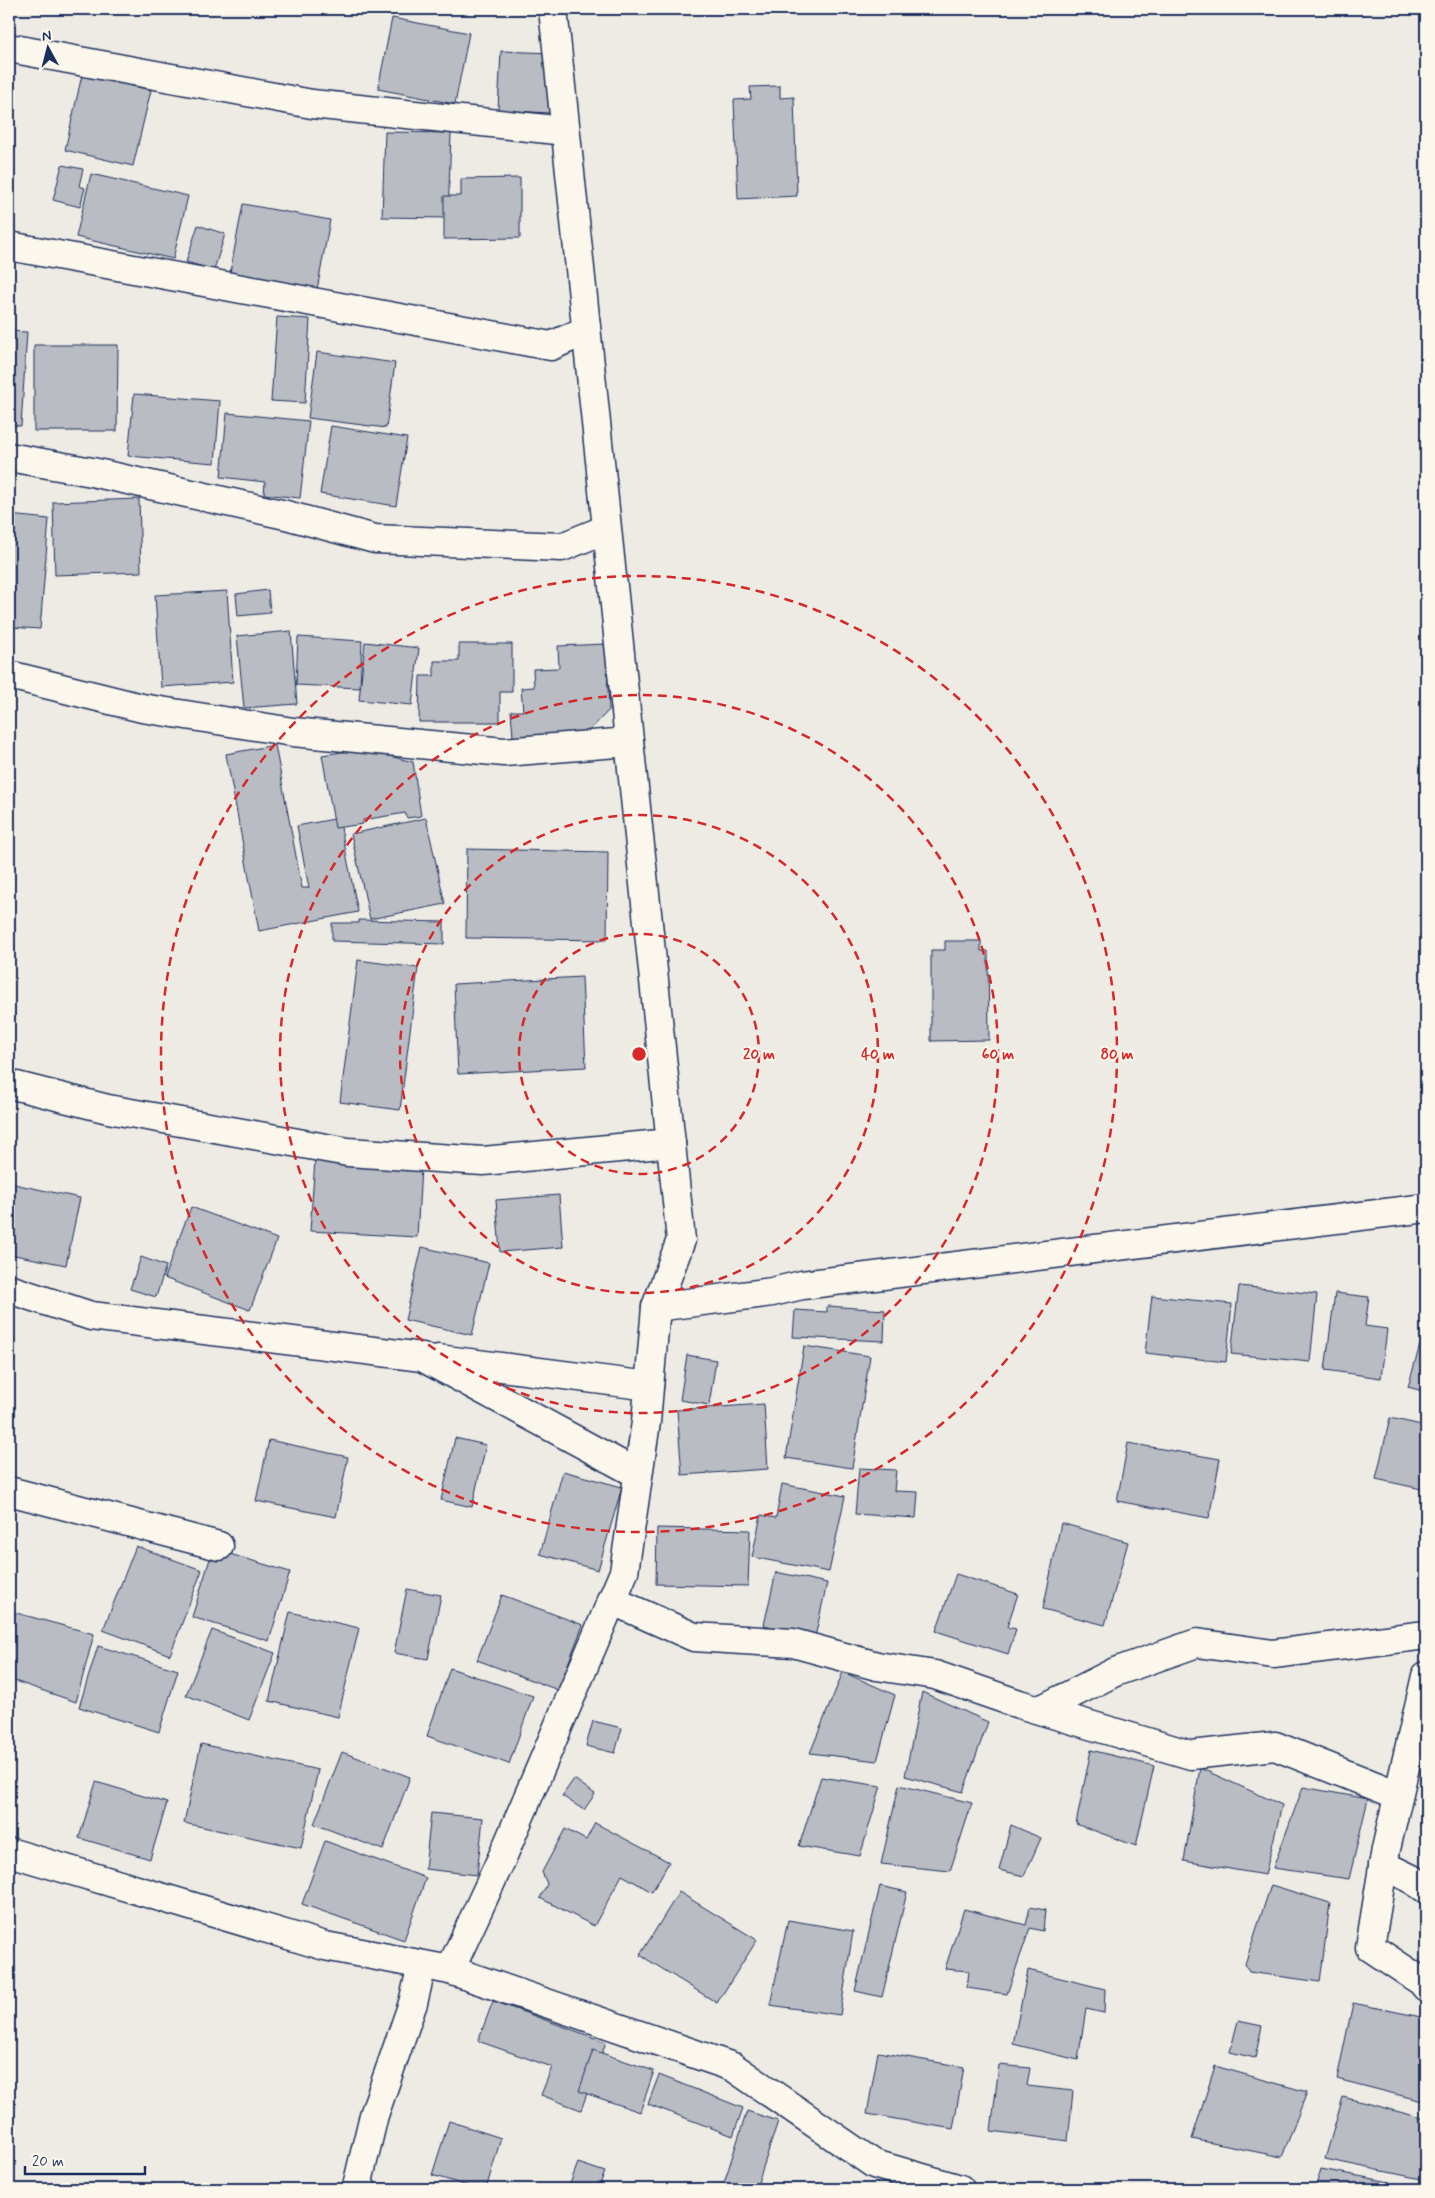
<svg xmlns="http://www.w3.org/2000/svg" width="1435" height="2198" viewBox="0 0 1435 2198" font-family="Mynerve,sans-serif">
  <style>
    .building { fill: #b9bcc3; stroke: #1b2f5e }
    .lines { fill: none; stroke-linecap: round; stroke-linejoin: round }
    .street-casing { stroke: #1b2f5e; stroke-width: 31 }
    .street { stroke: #fbf7ec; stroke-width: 28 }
    .ring { fill: none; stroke: #d62828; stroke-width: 2.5; stroke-dasharray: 9 6 }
    .centre { fill: #d62828; stroke: #fbf7ec; stroke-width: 2.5 }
    .ring-label { font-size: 15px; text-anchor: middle; font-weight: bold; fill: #d62828; stroke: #fbf7ec; stroke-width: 4; stroke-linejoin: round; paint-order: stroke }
  </style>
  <rect width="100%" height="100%" fill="#eeebe4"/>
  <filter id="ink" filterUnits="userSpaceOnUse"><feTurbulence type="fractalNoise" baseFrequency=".02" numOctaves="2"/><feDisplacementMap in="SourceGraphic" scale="10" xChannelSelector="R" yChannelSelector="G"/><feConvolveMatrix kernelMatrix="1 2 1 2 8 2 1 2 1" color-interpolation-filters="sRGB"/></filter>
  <g filter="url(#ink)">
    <g class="building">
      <path d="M392,18L469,33L455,104L378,89Z"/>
      <path d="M501,51L552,53L549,113L498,110Z"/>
      <path d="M82,75L151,90L133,166L65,150Z"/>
      <path d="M780,86V98L794,97L797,196L738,199L734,100L751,99L750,87Z"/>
      <path d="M385,132L451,133L448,218L382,217Z"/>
      <path d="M62,165L83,169L79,186L85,188L80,207L53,200Z"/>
      <path d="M91,174L188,196L173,259L76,237Z"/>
      <path d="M520,178V238L444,239V196H461V179Z"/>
      <path d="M243,204L330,220L316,295L229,278Z"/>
      <path d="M198,225L225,234L214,270L186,262Z"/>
      <path d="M277,317L310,319L305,403L271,401Z"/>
      <path d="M9,331L27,332L21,426L9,425Z"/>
      <path d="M34,345H118L117,431H34Z"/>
      <path d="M317,352L395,363L386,428L308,418Z"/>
      <path d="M134,394L220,401L215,463L128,456Z"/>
      <path d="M227,413L309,421L300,498L264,494L265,482L221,477Z"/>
      <path d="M331,426L407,438L396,506L320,494Z"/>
      <path d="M139,499L141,572L55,575L53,502Z"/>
      <path d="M9,515L49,519L40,629L9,627Z"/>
      <path d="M268,590L270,613L238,616L236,594Z"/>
      <path d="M227,591L233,682L161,687L155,595Z"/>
      <path d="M291,631L297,704L244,708L237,636Z"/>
      <path d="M298,637L362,641L360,688L296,685Z"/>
      <path d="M365,642L419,648L412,705L359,700Z"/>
      <path d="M459,644H512V692H500V722H419L420,676H434V661H459Z"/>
      <path d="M606,644L609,710L586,734L513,737L511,711H523L521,688L534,687L533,669L559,668L558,646Z"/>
      <path d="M275,745L302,888H309L297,826L339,818L358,912L259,931L226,754Z"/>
      <path d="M361,749L413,762L421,816L407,818L405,813L363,820V824L335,828L322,755Z"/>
      <path d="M426,818L445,904L370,919L351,834Z"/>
      <path d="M467,849L608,852L607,940L466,938Z"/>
      <path d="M359,920L444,922V944L332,941V923H359Z"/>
      <path d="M945,941H981V951H988L989,1040L931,1041V950H945Z"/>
      <path d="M358,960L418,968L400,1110L340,1102Z"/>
      <path d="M582,977L586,1067L458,1074L454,984Z"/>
      <path d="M315,1160L421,1168L417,1237L310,1231Z"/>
      <path d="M9,1183L80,1198L66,1265L9,1254Z"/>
      <path d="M559,1195L563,1247L500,1252L496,1200Z"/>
      <path d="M191,1207L277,1239L250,1310L164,1278Z"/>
      <path d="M422,1247L489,1263L472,1335L405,1320Z"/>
      <path d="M141,1257L166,1266L156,1297L130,1289Z"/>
      <path d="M1239,1286L1317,1294L1310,1362L1231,1354Z"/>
      <path d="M1335,1293L1369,1297L1365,1326L1387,1329L1381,1378L1325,1370Z"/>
      <path d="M1152,1296L1232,1304L1226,1362L1145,1353Z"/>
      <path d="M827,1306L885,1310L884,1341L793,1337L795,1310L827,1312Z"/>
      <path d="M1426,1324V1392L1408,1387Z"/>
      <path d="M804,1346L870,1356L852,1468L786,1458Z"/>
      <path d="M687,1355L716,1360L709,1405L680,1400Z"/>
      <path d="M764,1404L768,1469L682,1475L677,1410Z"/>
      <path d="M1390,1418L1426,1426V1490L1376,1479Z"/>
      <path d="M455,1438L486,1445L472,1507L441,1500Z"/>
      <path d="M269,1440L348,1457L336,1517L256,1501Z"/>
      <path d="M1128,1443L1220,1459L1209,1518L1117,1501Z"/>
      <path d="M859,1468L896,1470L894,1491L918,1492L916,1518L855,1514Z"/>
      <path d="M563,1471L622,1487L598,1570L540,1554Z"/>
      <path d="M782,1484L845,1496L829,1572L752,1557L761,1515L776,1518Z"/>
      <path d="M1061,1523L1128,1542L1105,1625L1043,1609Z"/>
      <path d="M657,1528L750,1530L748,1586L656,1584Z"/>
      <path d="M136,1546L202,1570L170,1655L103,1630Z"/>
      <path d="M213,1549L290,1572L269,1641L192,1617Z"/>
      <path d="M776,1572L827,1583L815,1637L764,1625Z"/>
      <path d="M956,1574L1018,1594L1007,1627L1016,1629L1008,1654L936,1631Z"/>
      <path d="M407,1589L441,1595L428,1659L394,1653Z"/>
      <path d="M502,1595L583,1625L558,1690L477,1660Z"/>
      <path d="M9,1611L94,1634L76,1702L9,1679Z"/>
      <path d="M290,1612L359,1628L338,1717L269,1701Z"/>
      <path d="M212,1630L275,1653L249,1720L186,1695Z"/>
      <path d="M98,1646L178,1670L159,1732L79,1707Z"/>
      <path d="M450,1668L533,1696L509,1764L427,1736Z"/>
      <path d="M843,1672L895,1695L877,1761L810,1753Z"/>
      <path d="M922,1692L988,1722L963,1792L905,1776Z"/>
      <path d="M593,1721L622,1728L615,1753L586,1746Z"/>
      <path d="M201,1744L318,1770L301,1848L184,1823Z"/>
      <path d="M1091,1750L1154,1766L1136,1846L1076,1824Z"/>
      <path d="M342,1752L410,1777L383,1850L314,1824Z"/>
      <path d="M1200,1768L1282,1805L1265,1875L1184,1861Z"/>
      <path d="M821,1777L881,1786L860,1856L799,1846Z"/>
      <path d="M574,1779L595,1794L584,1810L562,1796Z"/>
      <path d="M96,1782L167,1803L150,1859L79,1838Z"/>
      <path d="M899,1785L972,1803L950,1871L881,1864Z"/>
      <path d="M1303,1787L1368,1799L1349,1879L1273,1868Z"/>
      <path d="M431,1813L483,1818L477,1875L425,1869Z"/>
      <path d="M595,1823L669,1862L652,1892L622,1875L594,1926L540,1898L547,1884L542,1872L565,1829L586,1840Z"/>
      <path d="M1011,1825L1041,1838L1024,1876L999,1870Z"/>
      <path d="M325,1841L426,1878L404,1940L302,1904Z"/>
      <path d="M1271,1885L1330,1903L1320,1982L1249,1972L1245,1964Z"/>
      <path d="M880,1886L907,1892L882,1997L855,1991Z"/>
      <path d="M679,1892L757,1940L717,2003L640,1955Z"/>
      <path d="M1030,1907L1045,1910L1043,1931L1030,1928L1007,1994L967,1988L969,1971L945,1969L964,1909L1026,1925Z"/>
      <path d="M788,1920L853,1931L840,2015L770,2005Z"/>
      <path d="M1028,1970L1105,1989L1104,2013L1086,2009L1078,2060L1013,2044Z"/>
      <path d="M493,2001L606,2042L581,2110L541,2095L552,2067L478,2041Z"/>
      <path d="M1353,2003L1426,2018V2102L1337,2079Z"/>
      <path d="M1238,2021L1262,2026L1255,2058L1230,2052Z"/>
      <path d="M593,2050L654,2071L640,2112L579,2091Z"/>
      <path d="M878,2052L964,2067L953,2129L867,2114Z"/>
      <path d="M999,2065L1030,2068L1027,2086L1073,2091L1068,2141L991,2131Z"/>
      <path d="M1215,2066L1307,2092L1282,2157L1192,2139Z"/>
      <path d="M659,2075L743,2108L733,2136L648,2104Z"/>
      <path d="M1343,2097L1426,2119V2180L1325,2159Z"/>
      <path d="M747,2111L778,2121L756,2189H722Z"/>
      <path d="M449,2121L501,2138L486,2189H477L432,2175Z"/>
      <path d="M578,2163L605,2172L598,2189H568Z"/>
      <path d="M1321,2169L1390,2182L1388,2189H1315Z"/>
    </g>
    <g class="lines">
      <defs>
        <g id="street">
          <path d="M553,9L681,1240L656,1307L772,1292L802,1285L1426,1208"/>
          <path d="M9,48L312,104L565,131"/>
          <path d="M9,246L551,346L585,331"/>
          <path d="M9,457L92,472L286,515L375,539L562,547L606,529"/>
          <path d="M9,675L142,708L293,732L504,752L629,742"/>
          <path d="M9,1084L108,1109L348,1152L483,1161L671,1143"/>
          <path d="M9,1289L91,1316L422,1357L638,1474"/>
          <path d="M656,1307L646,1422L624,1572L502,1858L450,1970L733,2067L874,2164L960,2189"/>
          <path d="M438,1359L649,1386"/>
          <path d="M9,1491L219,1546"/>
          <path d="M611,1600L694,1637L793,1643L877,1666L935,1675L1019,1704L1191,1755L1275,1746L1398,1795"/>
          <path d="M1426,1676L1386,1849L1370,1947L1421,1981L1426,1987"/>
          <path d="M1040,1710L1115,1672L1197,1643L1273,1654L1426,1635"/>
          <path d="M9,1852L325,1946L450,1970"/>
          <path d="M1383,1865L1412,1879L1426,1890"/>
          <path d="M362,2189L357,2186L374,2115L413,2003L422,1965"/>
        </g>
      </defs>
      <use href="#street" class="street-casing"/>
      <use href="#street" class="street"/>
    </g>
  </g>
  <g class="ring">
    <circle cx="639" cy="1054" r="120"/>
    <circle cx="639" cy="1054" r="239"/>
    <circle cx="639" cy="1054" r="359"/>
    <circle cx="639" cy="1054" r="478"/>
  </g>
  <circle cx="639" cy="1054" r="8" class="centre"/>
  <g class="ring-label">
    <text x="759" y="1059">20 m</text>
    <text x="878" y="1059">40 m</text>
    <text x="998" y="1059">60 m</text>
    <text x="1117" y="1059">80 m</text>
  </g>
  <rect width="1435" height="2198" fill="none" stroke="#fbf7ec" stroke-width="30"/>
  <rect x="15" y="15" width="1405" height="2168" fill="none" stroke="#1b2f5e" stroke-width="2" filter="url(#ink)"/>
  <g transform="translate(48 48) rotate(353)" stroke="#fbf7ec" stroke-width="4" paint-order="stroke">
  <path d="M0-4L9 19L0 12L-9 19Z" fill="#1b2f5e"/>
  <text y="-8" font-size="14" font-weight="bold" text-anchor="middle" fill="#1b2f5e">N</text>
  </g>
  <path d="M25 2166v8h120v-8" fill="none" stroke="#1b2f5e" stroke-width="2.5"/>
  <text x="32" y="2166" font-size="15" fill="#1b2f5e" stroke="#fbf7ec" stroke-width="4" paint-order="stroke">20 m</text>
</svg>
